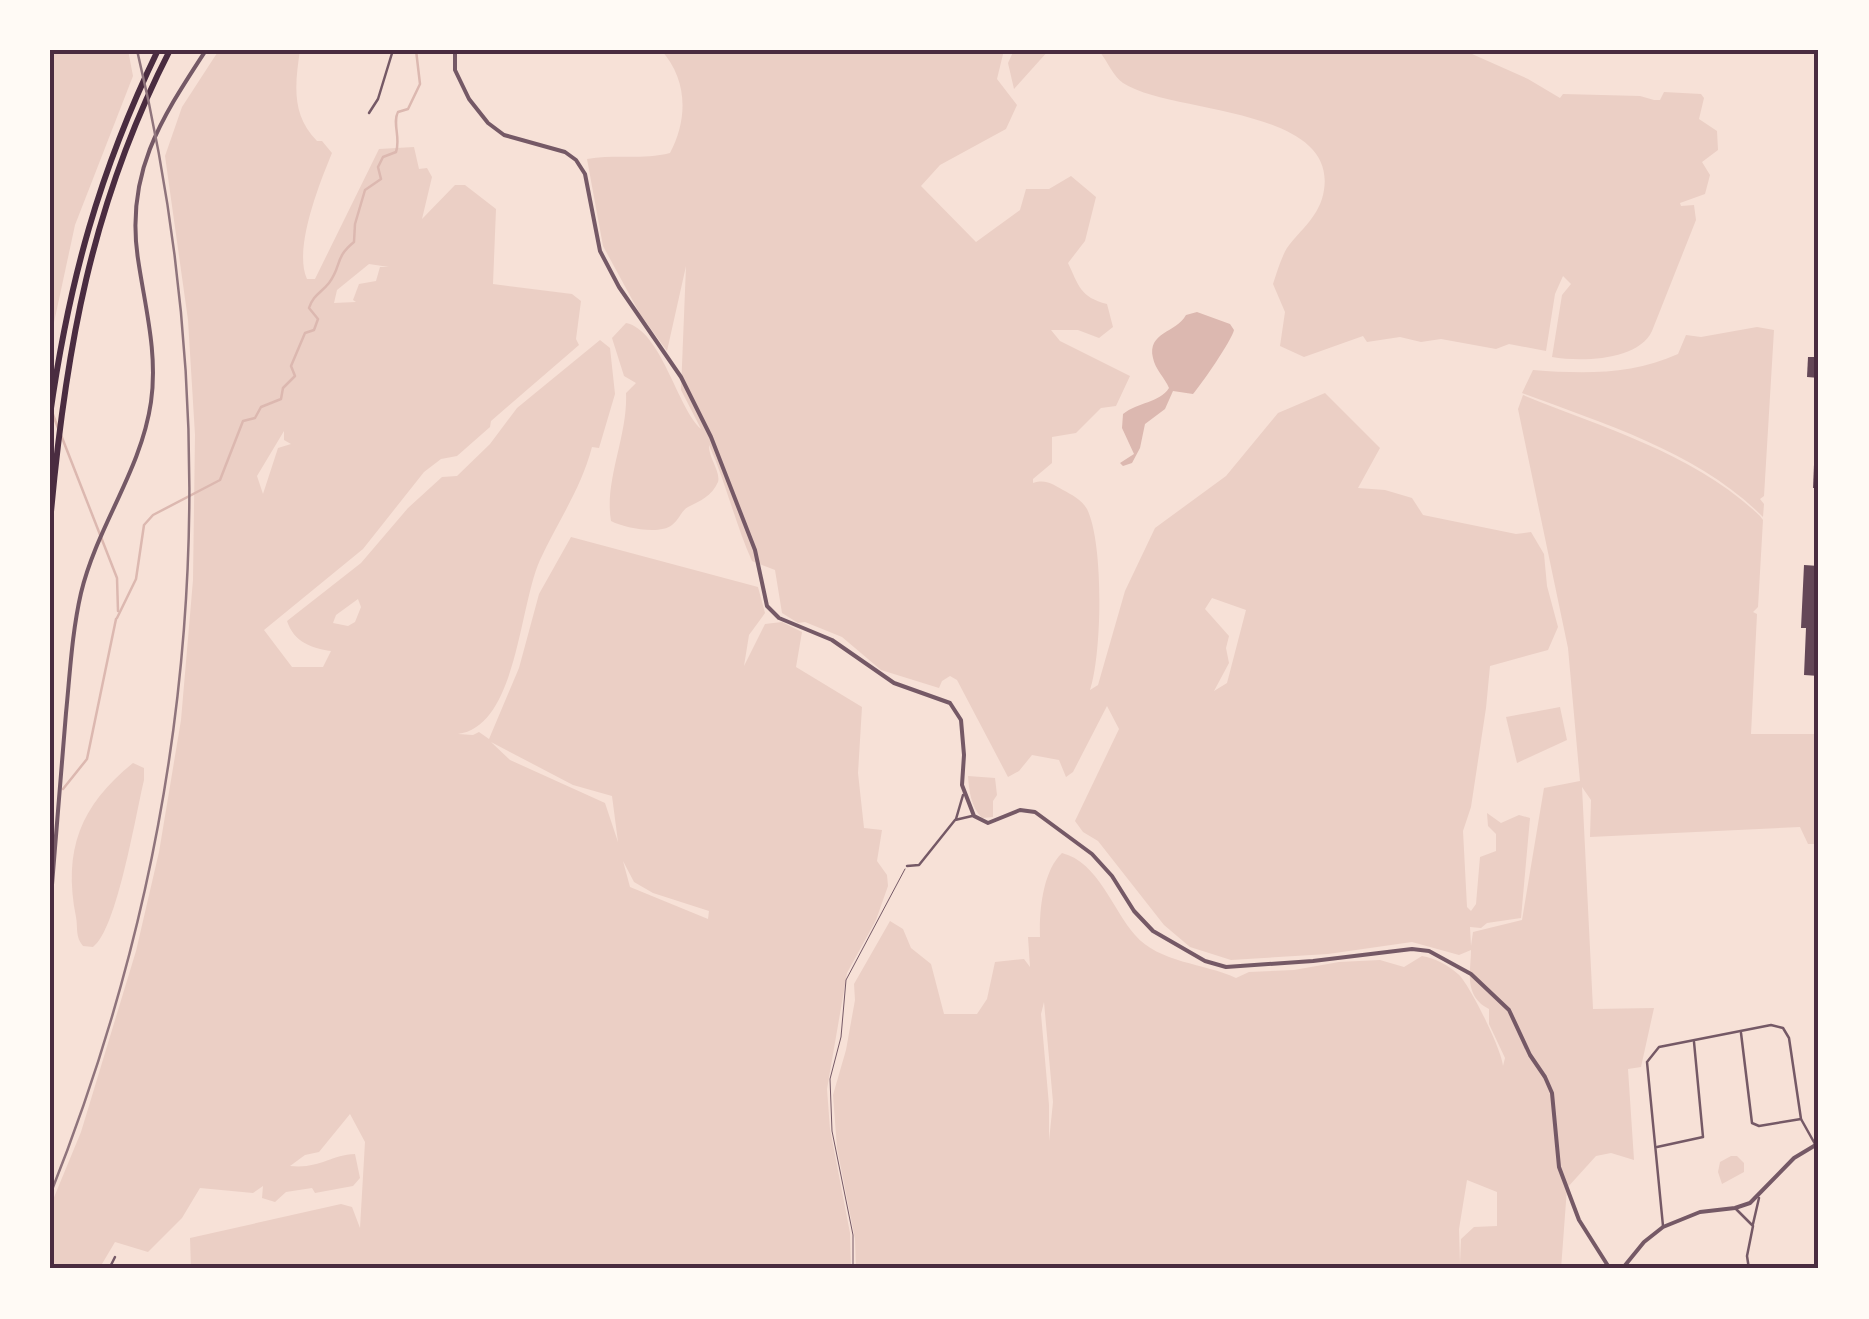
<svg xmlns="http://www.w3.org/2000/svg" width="1869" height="1319" viewBox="0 0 1869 1319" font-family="'Varela Round',sans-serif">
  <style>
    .green { fill: #ebcfc5; fill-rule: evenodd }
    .water { fill: #dcb8b0 }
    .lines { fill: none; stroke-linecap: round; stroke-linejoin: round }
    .stream { stroke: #dcb8b0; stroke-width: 2.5 }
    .building { fill: #644757 }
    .service { stroke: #755966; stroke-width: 1 }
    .minor { stroke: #755966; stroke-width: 2.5 }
    .tertiary { stroke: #755966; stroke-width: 4 }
    .motorway { stroke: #4a2c40; stroke-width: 6 }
    .rail { stroke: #8f747c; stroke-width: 2.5 }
    .neatline { fill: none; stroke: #4a2c40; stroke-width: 4 }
  </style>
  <rect width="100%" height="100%" fill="#f7e1d7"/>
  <g class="green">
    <path d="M50,50H128L133,76L75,225L50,341Z"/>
    <path d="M219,50H300C295,84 291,115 317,141H322L332,153C320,182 293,249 307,279H315L379,149L414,147L419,169L427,168L432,177L422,219L455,185H465L496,209L493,284L572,294L581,301L576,339L579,345L491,421L490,427L457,456L441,459L424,472L363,549L264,630L292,667H323L331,651C311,648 294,642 287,621L361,563L408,508L442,477L457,476L490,444L517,408L600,340L610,348L615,394L599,448L592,447C581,489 558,521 540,560C519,606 517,726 458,734L473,735L479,732L489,739L519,668L539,594L571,537L758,587L765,613L749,635L744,666L765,624L782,622L802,632L796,667L862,707L858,773L864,828L882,830L877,861L887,875L888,886L876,920L847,973L827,1089L830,1129L850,1233L851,1269H191L190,1238L341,1204L352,1207L360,1228L365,1142L350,1114L319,1152L305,1155L290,1166C320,1169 330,1155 355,1154L360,1178L353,1186L315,1193L312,1188L286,1192L275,1202L262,1198L263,1186L253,1193L200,1188L182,1218L148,1252L115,1242L99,1269H50V1207L81,1132L136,951L159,852L181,720L193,580L195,435L188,320L165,156L182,107ZM369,264L389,267H380L376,281L359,284L353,300L356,302L334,303L337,290ZM284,431V440L291,444L278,448L263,494L257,476ZM358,599L361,607L355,622L348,626L333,623L336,615ZM491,742L573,785L612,796L618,842L605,803L510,760ZM623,861L634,882L653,893L709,911L708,919L630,887Z"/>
    <path d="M661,50H1004L997,79L1017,105L1006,129L940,165L921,186L976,242L1020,210L1026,189H1049L1071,176L1096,197L1085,241L1068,263C1079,286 1080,297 1107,304L1113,327L1099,338L1078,330H1051L1060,341L1130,376L1116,406L1101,408L1076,433L1052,437V463L1033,479V483C1046,479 1052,484 1063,490C1072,495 1081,499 1087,509C1104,543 1102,654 1090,690L1098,685L1125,591L1155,528L1226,476L1278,413L1325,393L1380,448L1358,488L1385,490L1412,498L1423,515L1516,534L1531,532L1544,554L1547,586L1558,627L1548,650L1490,666L1486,708L1471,807L1463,831L1467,907L1471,911L1476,904L1480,857L1496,851V834L1488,826L1487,813L1501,823L1519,815L1530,818L1521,918L1487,923L1481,928L1470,927L1471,946L1473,932L1522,920L1544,788L1580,781L1568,648L1518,409L1523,395C1604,428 1696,454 1760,516L1763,520L1758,607L1753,612L1757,614L1751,734H1819V844H1808L1800,827L1590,837L1591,800L1582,787L1593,1009L1654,1008L1641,1067L1628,1069L1634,1160L1611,1153L1596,1156L1567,1188L1561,1269H856L855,1239L837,1148L833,1095L846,1050L855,1000L854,984L890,921L903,929L911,948L931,964L944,1014H977L987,999L995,962L1024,959L1030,967L1028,937H1040C1039,910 1043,871 1062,853C1098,862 1113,910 1135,935C1159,963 1204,963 1236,978L1249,972L1294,970L1339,962L1380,960L1404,967L1422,956C1435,958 1448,965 1458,974C1469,983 1502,1050 1503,1066L1505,1058L1489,1024V1009C1463,996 1471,971 1471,950L1459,955L1412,942L1328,954L1231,960L1190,947L1164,925L1098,841L1083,832L1075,821L1119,729L1107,706L1073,772L1066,777L1059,760L1032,755L1019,771L1008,777L957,680L950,676L942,681L939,688L881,670L842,637L805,622L798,623L782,613L775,570L752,561C735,523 726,483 709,445C708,457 721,472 718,482C712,496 700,501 688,507C681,511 679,520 672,525C660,535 624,528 611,521C604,480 628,436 626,393L636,383L624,376L612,338L626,323C661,330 677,407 701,429L681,390L686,266L667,351L640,314L603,246L587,159C616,154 643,160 670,153C688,119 688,80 661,50ZM1212,598L1246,610L1227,683L1214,691L1229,663L1226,648L1229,636L1205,609ZM1044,1002L1053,1102L1049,1141V1105L1041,1014ZM1467,1180L1497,1192V1226L1474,1227L1461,1239L1460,1264L1459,1229Z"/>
    <path d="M1014,50H1049L1014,89L1008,63Z"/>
    <path d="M1102,50H1463L1528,79L1560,98L1563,94L1640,96L1654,100H1660L1664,92L1701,94L1704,98L1699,119L1717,131L1718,150L1702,162L1710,175L1705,194L1680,203L1681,206L1694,205L1696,220L1652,331C1638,361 1581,362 1552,357L1562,295L1571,284L1563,276L1555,294L1546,351L1509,344L1496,349L1441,339L1421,342L1400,337L1367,342L1363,336L1304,357L1280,346L1285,312L1273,284C1277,272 1281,258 1287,248C1301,229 1320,216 1324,190C1337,106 1170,114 1123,83C1114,77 1107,61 1100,52Z"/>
    <path d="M1757,327L1774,330L1764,496L1760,499L1764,504L1763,517C1700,453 1605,424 1522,393L1533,370C1583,374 1632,375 1678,354L1686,335L1701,337Z"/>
    <path d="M1560,707L1567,740L1517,763L1506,717Z"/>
    <path d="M133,763L144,768V780C136,813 117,930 93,947L83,946C75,937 78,928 76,917C63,850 80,806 133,763Z"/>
    <path d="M968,776L995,778L997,795L993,801V817L982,818C971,807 969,791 968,776Z"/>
    <path d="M1731,1156H1737L1744,1163V1172L1722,1184L1718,1172L1720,1162Z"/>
  </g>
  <path class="water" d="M1197,312L1230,324L1234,330C1232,340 1201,385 1193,394L1173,391L1165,409L1145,424L1140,448L1132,463L1123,466L1120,463L1134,454L1122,428L1123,414C1138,402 1159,403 1169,388C1165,378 1155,369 1153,358C1147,332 1176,333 1186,315Z"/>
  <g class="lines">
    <g class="stream">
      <path d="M52,412L58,428"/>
      <path d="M61,435L117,578L118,611"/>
      <path d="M117,618L136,579L144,525L153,515L220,480L243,421L255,418L261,407L281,399L283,388L295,376L291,366L305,333L314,330L318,319L309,308C313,295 321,293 329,283C342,266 334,258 354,242L355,224L365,190L381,179L378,167L383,157L396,152C401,138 392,123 398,112L408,109L420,84L416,50"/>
      <path d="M63,789L87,759L116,619"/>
    </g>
  </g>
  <g class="building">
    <path d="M1808,357H1819V378L1807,377Z"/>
    <path d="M1816,418H1819V488H1813Z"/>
    <path d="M1804,565L1819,566V676L1804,675L1806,628H1801Z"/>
  </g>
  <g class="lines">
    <path class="service" d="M853,1269V1235L832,1131L830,1079L841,1037L846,980L905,869"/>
    <g class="minor">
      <path d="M369,113L378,99L393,50"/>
      <path d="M956,819L963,795"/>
      <path d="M907,866L919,865L955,820L972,816"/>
      <path d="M1741,1033L1752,1123L1759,1126L1801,1119"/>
      <path d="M1657,1147L1703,1137L1694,1042"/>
      <path d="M1736,1209L1753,1226L1747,1256L1749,1269"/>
      <path d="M1753,1224L1759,1198"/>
      <path d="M1663,1226L1647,1062L1659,1047L1771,1025L1783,1028L1789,1038L1801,1119L1815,1144"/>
      <path d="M109,1269L115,1257"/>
    </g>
    <g class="tertiary">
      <path d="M455,50V70L469,99L488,123L504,135L565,152L576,160L585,174L600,251L619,287L681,377L711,437L755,550L767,606L779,618L832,640L894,683L950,703L961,720L964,755L962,785L974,816L988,823L1020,810L1035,812L1092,854L1112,876L1134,911L1153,931L1205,961L1226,967L1313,961L1412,949L1429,951L1471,974L1509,1010L1530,1055L1545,1077L1552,1093L1559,1167L1579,1220L1610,1269"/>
      <path d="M50,909C55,844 61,778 66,713C70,673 72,632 81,593C97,526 141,471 151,402C158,353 145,307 138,259C125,173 161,119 206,50"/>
      <path d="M1622,1269L1644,1242L1663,1227L1700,1212L1735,1208L1750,1203L1794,1158L1819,1143"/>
    </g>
    <g class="motorway">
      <path d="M50,415C69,281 99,172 158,50"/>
      <path d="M50,523C65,352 91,204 170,50"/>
    </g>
    <path class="rail" d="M50,1195C198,825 230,439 137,50"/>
  </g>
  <rect width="1869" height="1319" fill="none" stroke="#fffaf5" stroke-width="105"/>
  <rect x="52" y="52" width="1764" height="1214" class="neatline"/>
</svg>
